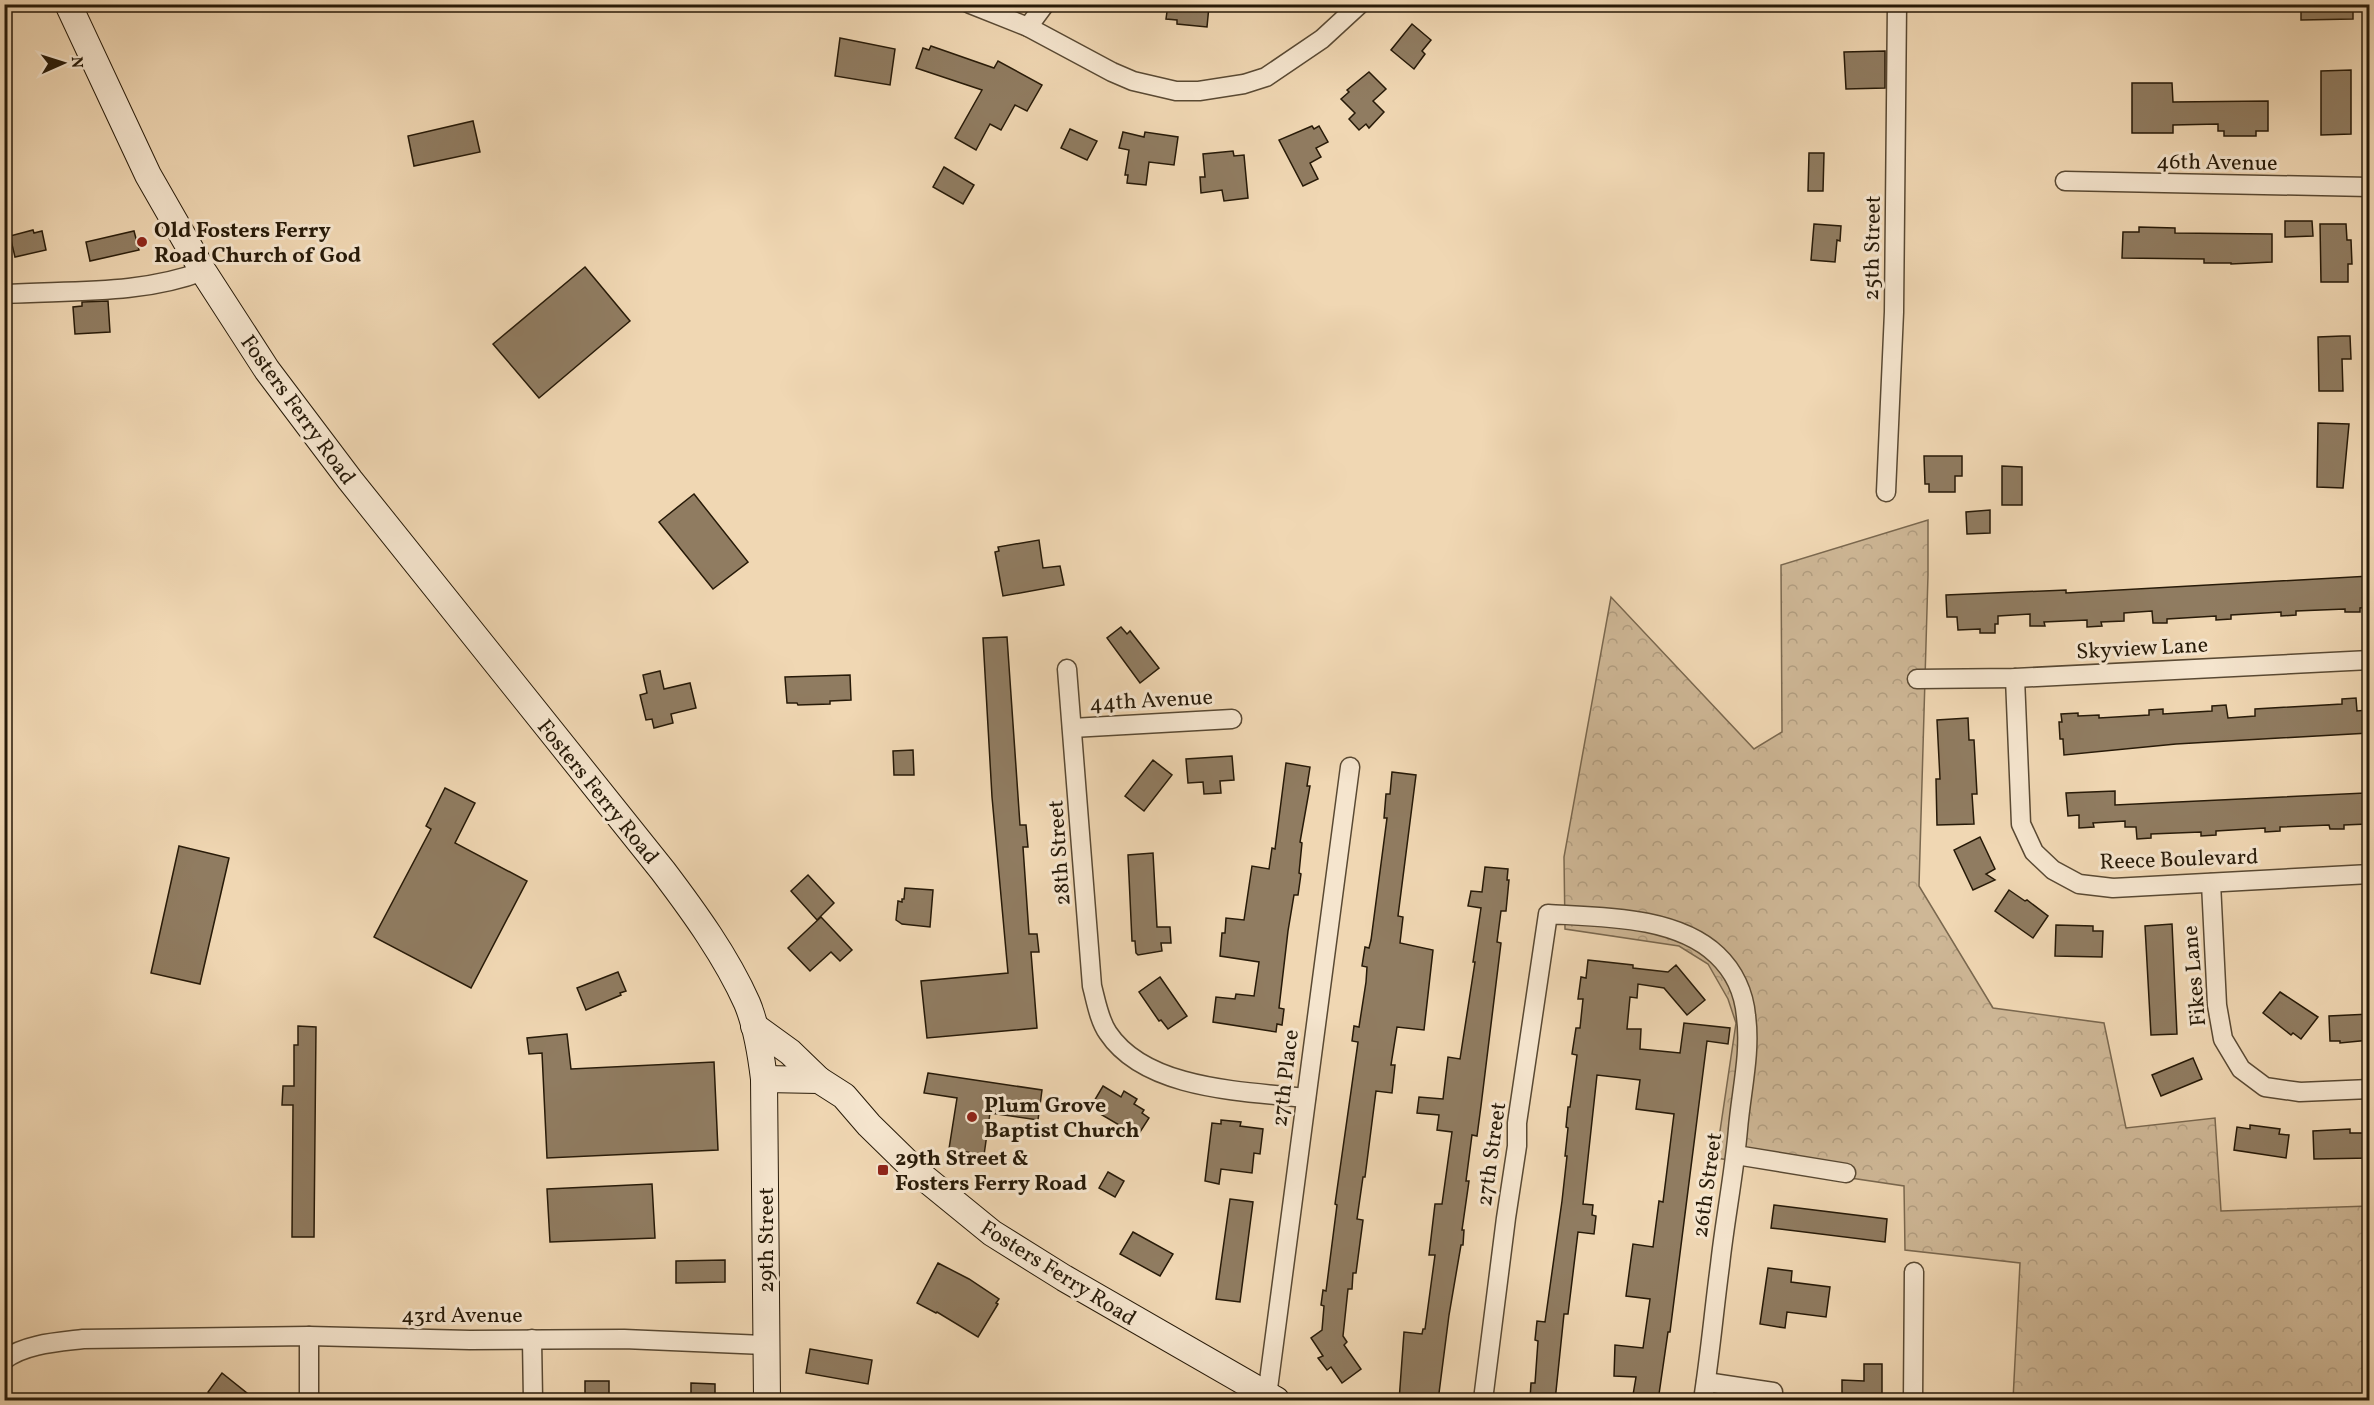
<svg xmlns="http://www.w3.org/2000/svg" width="2374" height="1405" viewBox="0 0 2374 1405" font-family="Vollkorn,serif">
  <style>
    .forest { fill: url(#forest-crowns); stroke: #7a684f; stroke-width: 1.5 }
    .building { fill: #907c61; stroke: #271a08; stroke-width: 1.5 }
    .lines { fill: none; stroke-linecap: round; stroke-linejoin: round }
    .street-casing { stroke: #594933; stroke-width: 21 }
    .secondary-casing { stroke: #271a08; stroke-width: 28 }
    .street { stroke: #f5e5ce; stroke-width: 18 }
    .secondary { stroke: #f5e5ce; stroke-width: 26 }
    .poi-dot { fill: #8f2418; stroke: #f5e5ce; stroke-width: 2 }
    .labels { text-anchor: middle; stroke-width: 6; stroke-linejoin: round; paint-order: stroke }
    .street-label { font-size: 22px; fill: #271a08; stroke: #f5e5ce }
    .poi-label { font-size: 22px; font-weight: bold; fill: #271a08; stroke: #f5e5ce; text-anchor: start }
  </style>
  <defs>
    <pattern id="forest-crowns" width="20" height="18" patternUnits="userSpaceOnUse" patternTransform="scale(1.5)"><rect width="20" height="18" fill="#ceb796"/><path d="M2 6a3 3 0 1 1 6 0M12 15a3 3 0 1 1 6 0" fill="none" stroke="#b19d80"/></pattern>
  </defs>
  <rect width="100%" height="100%" fill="#f0d7b3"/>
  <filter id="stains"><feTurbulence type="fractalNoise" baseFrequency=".00333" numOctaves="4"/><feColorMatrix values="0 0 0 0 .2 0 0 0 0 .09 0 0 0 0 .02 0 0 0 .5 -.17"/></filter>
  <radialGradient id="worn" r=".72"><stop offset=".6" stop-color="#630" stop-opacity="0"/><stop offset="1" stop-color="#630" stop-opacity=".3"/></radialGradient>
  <path class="forest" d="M1928,520V575L1919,886L1993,1008L2104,1023L2126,1128L2215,1118L2221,1211L2369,1206V1400H2013L2020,1263L1905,1250L1904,1186L1716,1158L1736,1023L1728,999L1708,964L1679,946L1565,929L1564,857L1611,597L1754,749L1782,732L1781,565Z"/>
  <g class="building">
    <path d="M1168,4L1209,6L1207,27L1177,24V20L1166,19Z"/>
    <path d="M2301,4H2353V19L2301,20Z"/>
    <path d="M1412,24L1431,40L1422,51L1425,54L1414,69L1391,50Z"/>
    <path d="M840,38L895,49L890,85L835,76Z"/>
    <path d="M931,46L994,68L998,61L1042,85L1027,111L1015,105L1001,130L990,124L976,150L955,138L982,90L916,68L923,48L929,50Z"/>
    <path d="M1885,51V88L1846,89L1844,52Z"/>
    <path d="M2351,70V134L2321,135V71Z"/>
    <path d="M1369,72L1386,89L1373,101L1384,112L1369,128L1366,124L1359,130L1349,119L1355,113L1341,99L1349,92L1347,90Z"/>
    <path d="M2132,83H2172L2173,102L2268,101V131H2256V136H2224V131H2218V124L2173,125V133H2132Z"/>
    <path d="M473,121L480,152L414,166L408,136Z"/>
    <path d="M1312,126L1314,129L1319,126L1328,142L1316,148L1321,157L1310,163L1318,179L1303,186L1279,140Z"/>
    <path d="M1070,129L1097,141L1087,160L1061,148Z"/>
    <path d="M1123,132L1144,137L1145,132L1178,137L1174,165L1149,162L1146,185L1127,183L1128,175H1125L1129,150L1119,148Z"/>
    <path d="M1233,151L1234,156L1244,155L1248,198L1224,201L1222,190L1201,193L1200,177H1205L1203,154Z"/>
    <path d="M1809,153H1824L1823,191H1808Z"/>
    <path d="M944,167L974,185L963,204L933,187Z"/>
    <path d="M2285,221H2312L2313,236L2285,237Z"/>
    <path d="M1814,224L1841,226L1840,241L1837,240L1835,262L1811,260Z"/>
    <path d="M2320,224H2346L2347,240H2351L2352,264H2348V282H2321Z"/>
    <path d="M2139,227L2175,228V233L2272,234V262L2231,264V263H2204V259L2122,258L2123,232H2139Z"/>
    <path d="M33,230L34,233L42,231L46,250L15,257L10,236Z"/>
    <path d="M134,231L139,250L90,261L86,242Z"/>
    <path d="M585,267L630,321L539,398L493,344Z"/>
    <path d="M108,301L110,332L75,334L73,307L82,306V302Z"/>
    <path d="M2342,336H2350L2351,359H2342L2343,391H2319L2318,337Z"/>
    <path d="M2318,423L2349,424L2343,488L2317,487Z"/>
    <path d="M1924,456H1962V476H1955V492H1929V484H1925Z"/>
    <path d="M2002,466L2022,467V505H2002Z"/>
    <path d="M694,494L748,562L713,589L659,522Z"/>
    <path d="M1990,510V533L1967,534L1966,512Z"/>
    <path d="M1039,540L1043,568L1060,566L1064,585L1003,596L995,552L999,551L998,547Z"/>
    <path d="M2370,576V607L2360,608V612H2345V609L2296,611V615L2281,616V612L2231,615V619L2216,620V616L2167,619V623H2153L2152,611L2124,613V621L2101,622L2102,626L2087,627V620L2044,622L2045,626H2030V614L1998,616V624H1995V633H1980V629L1958,630L1957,617H1947L1946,595L2066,590V593Z"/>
    <path d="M1121,627L1127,634L1130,631L1159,668L1140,683L1107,638Z"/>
    <path d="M1007,637L1020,825H1026L1028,847H1023L1029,934H1037L1039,952H1031L1037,1028L927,1038L921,981L1008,973L992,797L983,638Z"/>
    <path d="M660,671L664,689L690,683L696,708L671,714L673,723L654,728L652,719L646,720L640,695L647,693L643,675Z"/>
    <path d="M850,675L851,700L830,701V704L798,705L797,703H787L785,677Z"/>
    <path d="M2356,698L2357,711L2368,710L2369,733L2176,744L2064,755L2063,739H2060L2059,722H2062L2061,714L2078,713V716L2099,715V718L2149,715V710L2163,709V714L2212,711V706L2226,705L2228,718L2255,716V709L2342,704V699Z"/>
    <path d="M1968,718L1969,740H1974L1977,794H1972L1974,824L1937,825L1936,779H1940L1937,720Z"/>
    <path d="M913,750L914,775H894L893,751Z"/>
    <path d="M1232,756L1234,780L1220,781L1221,793L1204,794L1203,782L1188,783L1186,759Z"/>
    <path d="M1153,760L1172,775L1144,811L1125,796Z"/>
    <path d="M1286,763L1310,767L1307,786H1310L1300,842L1302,843L1299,873L1301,874L1298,895H1294L1288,931L1279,1008L1284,1009L1282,1025L1277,1024L1276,1032L1213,1022L1216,997L1235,999L1236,994L1254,996L1259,962L1220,956L1222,933H1225L1226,918L1244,920L1252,866L1269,869L1272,848L1275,849Z"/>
    <path d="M1392,772L1416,775L1398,916L1403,917L1400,943L1433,950L1424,1030L1397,1027L1391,1065H1395L1392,1093L1376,1091L1365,1177H1363L1357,1219L1363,1220L1356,1273H1353L1352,1289H1348L1343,1336L1347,1342L1344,1345L1361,1369L1342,1383L1331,1367L1327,1370L1318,1358L1323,1356L1311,1338L1322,1330L1324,1306L1321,1305L1323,1290L1326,1291L1337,1205L1335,1204L1358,1042L1352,1041L1354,1026L1359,1027L1366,982L1367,967L1362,966L1365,947L1369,948L1371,940L1387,818H1384L1386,794H1390Z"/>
    <path d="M445,788L475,803L455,843L527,881L471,988L374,937L431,829L426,826Z"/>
    <path d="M2115,791V805L2365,793L2367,824L2344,825V829H2330L2329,825L2280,827V831L2265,832V828L2216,831V835L2201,836V832L2151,834V838L2137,839L2136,827H2125V821L2093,823L2094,827L2079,828V815L2068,816L2066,793Z"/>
    <path d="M1980,837L1995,869L1986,874L1995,880L1973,890L1954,850Z"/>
    <path d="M179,846L229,858L200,984L151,973Z"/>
    <path d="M1153,853L1157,927H1170L1171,943H1161L1162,951L1138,955L1136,953L1135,941H1132L1128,855Z"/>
    <path d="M1485,867L1508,869L1507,880H1509L1506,911H1501L1497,942L1501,943L1481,1106L1477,1136L1472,1135L1466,1181H1469L1462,1230H1464L1463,1245H1461L1449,1315L1438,1401H1399L1404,1332L1422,1334L1423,1329H1425L1435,1255H1429L1435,1204H1442L1452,1132L1437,1130L1439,1115L1417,1113L1419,1097L1443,1099L1448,1057L1460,1059L1475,962H1473L1481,908L1468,906L1471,891L1482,892Z"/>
    <path d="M808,875L834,903L817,920L791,891Z"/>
    <path d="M905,888L933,890L930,927L902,924L896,920L898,901L902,902V899H904Z"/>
    <path d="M2009,890L2025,901L2027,900L2048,916L2033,938L1995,911Z"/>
    <path d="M821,917L852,950L840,961L831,952L810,971L788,948Z"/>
    <path d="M2172,924L2177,1034L2151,1035L2145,926Z"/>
    <path d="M2056,925L2093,926V931H2103L2102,957L2055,956Z"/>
    <path d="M1588,960L1633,965V968L1668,972L1676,965L1705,1000L1687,1015L1664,988L1638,984L1637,998L1630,997L1627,1029H1641L1640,1049L1680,1053L1684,1023L1730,1028L1728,1044L1707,1041L1670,1332H1668L1658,1401H1632L1636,1377L1614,1376L1615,1345L1643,1348L1650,1299L1626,1296L1633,1244L1653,1247L1659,1201L1663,1202L1674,1114L1636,1109L1640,1080L1597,1075L1583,1204L1593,1205L1592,1215L1596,1216L1594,1234L1578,1232L1568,1314H1564L1555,1401L1530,1399L1531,1383H1535L1538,1341L1535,1340L1537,1321L1545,1322L1562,1201L1567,1156H1565L1568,1128L1566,1127L1568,1107H1570L1577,1055L1572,1054L1576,1028H1580L1583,999H1578L1581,977L1586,978Z"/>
    <path d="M618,972L626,991L620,993L621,995L586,1010L577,988Z"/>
    <path d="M1160,977L1187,1016L1168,1029L1161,1020L1159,1021L1139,992Z"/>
    <path d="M2280,992L2318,1017L2301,1039L2293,1033L2291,1035L2263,1013Z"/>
    <path d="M2370,1014V1040L2340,1043V1041H2330L2329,1016Z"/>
    <path d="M298,1026L316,1027L314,1237H292L293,1105H282L283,1086H294V1045H298Z"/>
    <path d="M567,1034L571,1069L714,1062L718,1150L547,1158L542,1053L529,1054L527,1038Z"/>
    <path d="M2193,1058L2202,1079L2161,1096L2152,1075Z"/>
    <path d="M928,1073L1042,1090L1038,1120L990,1113L984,1155L949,1149L957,1098L924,1093Z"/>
    <path d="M1103,1086L1121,1097L1124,1091L1137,1099L1134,1104L1144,1110L1142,1113L1149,1118L1140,1132L1133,1128L1131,1132L1090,1108Z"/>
    <path d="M1221,1120L1241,1122L1240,1126L1263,1129L1260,1154L1254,1153L1252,1173L1221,1169L1219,1184L1205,1181L1212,1123L1221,1124Z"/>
    <path d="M2250,1125L2280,1129L2279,1134L2289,1135L2286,1158L2234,1150L2237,1127L2250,1129Z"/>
    <path d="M2350,1129V1133H2370V1158L2314,1159L2313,1131Z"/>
    <path d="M1108,1172L1124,1181L1115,1197L1099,1188Z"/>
    <path d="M652,1184L655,1238L550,1242L547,1189Z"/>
    <path d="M1230,1199L1253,1202L1240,1302L1216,1299Z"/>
    <path d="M1774,1205L1887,1219L1885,1242L1771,1228Z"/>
    <path d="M1133,1232L1173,1254L1160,1276L1120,1254Z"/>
    <path d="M725,1260V1282L676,1283V1261Z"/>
    <path d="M938,1263L969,1279L999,1299L996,1303L998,1304L978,1337L937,1312L936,1313L917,1303Z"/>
    <path d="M1768,1268L1792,1271L1791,1282L1830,1287L1826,1317L1787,1312L1785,1328L1760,1324Z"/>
    <path d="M810,1349L872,1360L868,1384L806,1373Z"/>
    <path d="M1864,1364H1882V1399L1842,1401V1380L1864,1381Z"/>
    <path d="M222,1373L257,1401H219L208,1392Z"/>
    <rect x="585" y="1381" width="24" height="20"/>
    <path d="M691,1383L715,1384V1401H691Z"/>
  </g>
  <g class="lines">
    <defs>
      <g id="street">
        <path d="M970,4L1028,27L1112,72L1133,81L1176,91H1199L1244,84L1266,77L1322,39L1360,4"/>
        <path d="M1028,27L1045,4"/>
        <path d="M2065,181L2370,187"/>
        <path d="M4,294C70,290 141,295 203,271"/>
        <path d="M1886,492L1894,312L1897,4"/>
        <path d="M1067,669L1092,986C1096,1001 1099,1020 1108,1033C1146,1090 1243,1091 1306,1098"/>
        <path d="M2015,678L2021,824L2034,852L2053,870L2079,884L2113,888L2370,874"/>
        <path d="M1917,679L2015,678L2370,660"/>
        <path d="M1072,728L1232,719"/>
        <path d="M2211,883L2217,1005L2223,1039L2241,1069L2265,1087L2300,1092L2370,1089"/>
        <path d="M1736,1155L1846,1173"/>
        <path d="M532,1339L533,1400"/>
        <path d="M4,1360C24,1344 58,1342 83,1339L309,1336L470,1340L624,1339L765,1345"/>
        <path d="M1706,1382L1773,1392"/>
        <path d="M1267,1396L1350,767"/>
        <path d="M309,1400V1336"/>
        <path d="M1483,1400L1506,1218L1517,1146V1123L1548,914C1601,917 1676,916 1717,955C1734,971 1744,993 1746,1016C1751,1053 1741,1092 1738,1129C1734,1175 1725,1219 1720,1265C1714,1310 1710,1356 1703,1400"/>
        <path d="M1913,1400L1914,1272"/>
      </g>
      <g id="secondary">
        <path d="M68,4L148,175L203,271L267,370L350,480L663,871C694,912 726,956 747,1003C757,1027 761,1054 764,1079L767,1400"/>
        <path d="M754,1026L790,1052L819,1080"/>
        <path d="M764,1079L819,1080L844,1096L869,1125L916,1171L992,1233L1064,1278L1276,1400"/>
      </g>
    </defs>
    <use href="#street" class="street-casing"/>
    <use href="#secondary" class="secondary-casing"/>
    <use href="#street" class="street"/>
    <use href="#secondary" class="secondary"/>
  </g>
  <g class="poi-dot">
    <circle cx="142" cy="242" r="6"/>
    <circle cx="972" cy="1117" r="6"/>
    <rect x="877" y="1164" width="12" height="12" rx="3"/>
  </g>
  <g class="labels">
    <g class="street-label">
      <text transform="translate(2217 161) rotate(1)" y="8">46th Avenue</text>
      <text transform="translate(1871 248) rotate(-89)" y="8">25th Street</text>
      <text transform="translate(299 409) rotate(54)" y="8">Fosters Ferry Road</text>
      <text transform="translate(2142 647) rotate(-3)" y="8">Skyview Lane</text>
      <text transform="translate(1151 699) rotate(-3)" y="8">44th Avenue</text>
      <text transform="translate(599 791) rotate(51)" y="8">Fosters Ferry Road</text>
      <text transform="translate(1058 853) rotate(-94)" y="8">28th Street</text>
      <text transform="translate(2179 858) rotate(-2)" y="8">Reece Boulevard</text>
      <text transform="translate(2193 976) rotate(-95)" y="8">Fikes Lane</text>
      <text transform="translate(1284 1078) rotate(-83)" y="8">27th Place</text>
      <text transform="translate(1490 1154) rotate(-82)" y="8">27th Street</text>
      <text transform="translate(1706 1185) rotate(-82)" y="8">26th Street</text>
      <text transform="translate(765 1240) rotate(-90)" y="8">29th Street</text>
      <text transform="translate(1059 1272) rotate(32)" y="8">Fosters Ferry Road</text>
      <text x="462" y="1322">43rd Avenue</text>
    </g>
    <g class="poi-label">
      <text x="154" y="237">Old Fosters Ferry<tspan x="154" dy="25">Road Church of God</tspan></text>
      <text x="984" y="1112">Plum Grove<tspan x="984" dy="25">Baptist Church</tspan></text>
      <text x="895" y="1165">29th Street &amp;<tspan x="895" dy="25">Fosters Ferry Road</tspan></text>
    </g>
  </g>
  <rect width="2374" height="1405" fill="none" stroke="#f0d7b3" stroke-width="24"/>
  <rect x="6" y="6" width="2362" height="1393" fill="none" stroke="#271a08" stroke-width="3"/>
  <rect x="12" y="12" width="2350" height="1381" fill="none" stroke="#271a08" stroke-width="1.5"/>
  <g transform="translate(63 63) rotate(87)" stroke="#f5e5ce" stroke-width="4.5" paint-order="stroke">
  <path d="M0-4.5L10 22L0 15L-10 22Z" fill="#271a08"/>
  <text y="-9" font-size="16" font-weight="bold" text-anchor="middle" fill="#271a08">N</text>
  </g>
  <rect width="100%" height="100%" filter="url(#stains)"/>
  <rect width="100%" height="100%" fill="url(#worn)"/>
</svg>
